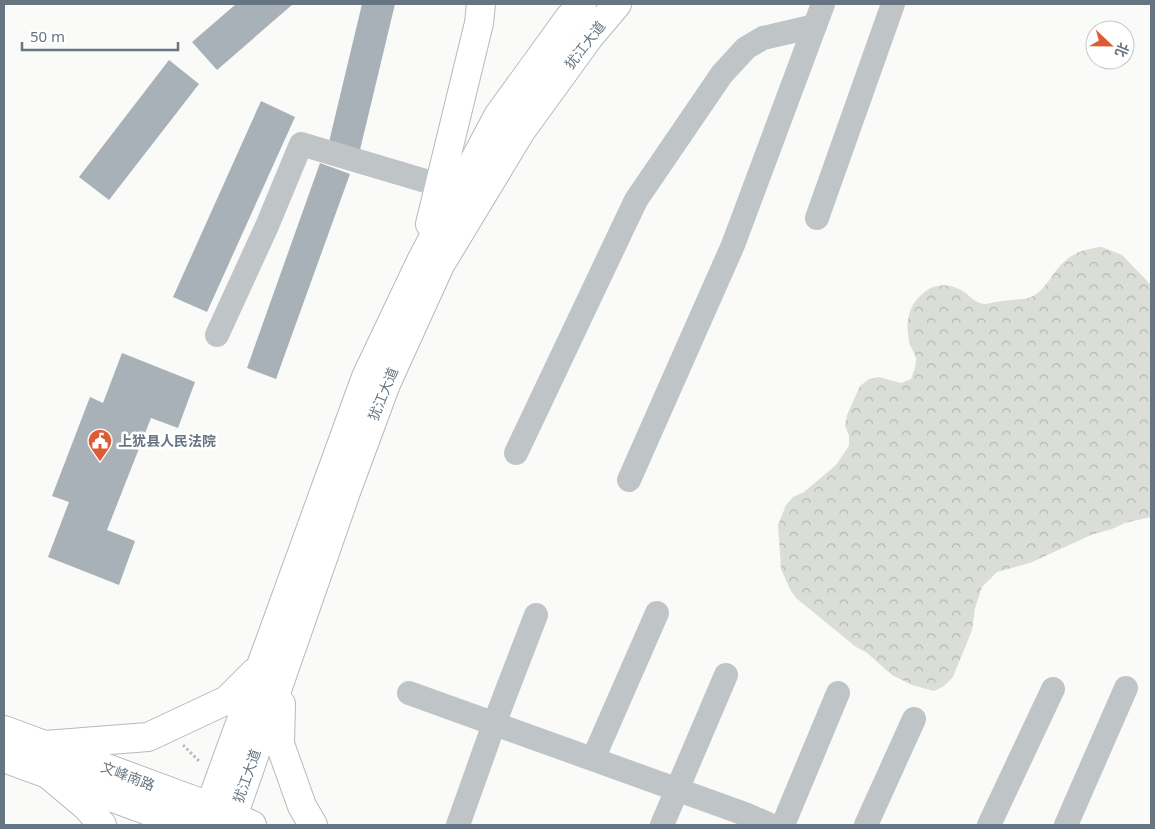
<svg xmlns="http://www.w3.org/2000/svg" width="1155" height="829" viewBox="0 0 1155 829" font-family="'Noto Sans','Noto Sans SC',sans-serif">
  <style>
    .forest { fill: url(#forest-crowns) }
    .building { fill: #a8b1b7 }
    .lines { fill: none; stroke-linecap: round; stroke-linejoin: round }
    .secondary-casing { stroke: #b4b9be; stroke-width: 30 }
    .primary-casing { stroke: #b5babe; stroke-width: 30 }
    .path { stroke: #babdc0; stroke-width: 3; stroke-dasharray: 2.5 2.5; stroke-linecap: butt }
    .minor { stroke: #bfc4c7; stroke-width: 24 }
    .secondary { stroke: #fff; stroke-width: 28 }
    .primary { stroke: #fff; stroke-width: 28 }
    .labels { text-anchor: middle; stroke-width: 5; stroke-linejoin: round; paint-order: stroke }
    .street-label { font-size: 14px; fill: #667581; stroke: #fff }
    .poi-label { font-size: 14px; font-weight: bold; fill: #667581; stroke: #fff; text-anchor: start }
  </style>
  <defs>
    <pattern id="forest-crowns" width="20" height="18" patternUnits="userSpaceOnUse" patternTransform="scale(1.25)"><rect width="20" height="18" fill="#daded7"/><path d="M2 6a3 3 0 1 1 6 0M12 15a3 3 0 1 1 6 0" fill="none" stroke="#b5b9b4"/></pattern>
  </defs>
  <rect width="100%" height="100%" fill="#fafaf8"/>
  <path class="forest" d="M1102,247L1122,255L1151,285V517L1125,523L1112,529L1091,535L1030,563L997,572L982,587L975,608L972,630L953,677L944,686L934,691L912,685L892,675L866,652L856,647L796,598L790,589L781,569L778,525L786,505L793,497L804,492L836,465L849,446V436L845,425L847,415L860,386L869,379L879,377L901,383L911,379C913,373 916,367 916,361C917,356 913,352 911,347C905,331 906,310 919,297C933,282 950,282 966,293C971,298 978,304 985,304C989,304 993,302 997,302C1005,300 1014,300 1023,299C1044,297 1050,274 1064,262C1074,252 1089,248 1102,247Z"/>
  <g class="building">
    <path d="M236,4H293L217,70L192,42Z"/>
    <path d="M362,4H395L359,154L328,146Z"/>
    <path d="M169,60L199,84L109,200L79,177Z"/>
    <path d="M261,101L295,117L207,312L173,297Z"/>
    <path d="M320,163L350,174L276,379L247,368Z"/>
    <path d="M122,353L195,382L178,428L151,418L107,530L135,541L119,585L48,557L69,502L52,496L90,397L103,403Z"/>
  </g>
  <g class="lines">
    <defs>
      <g id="secondary">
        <path d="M4,730L209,806L252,825"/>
        <path d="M4,758L187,825"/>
      </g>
      <g id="primary">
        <path d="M430,224L479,23L481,4"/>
        <path d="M281,704L280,744L302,806L313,825"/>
        <path d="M45,745L148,737L227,700L254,673"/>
        <path d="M49,775L87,807L102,825"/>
        <path d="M203,825L366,377L422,259L498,116L569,18L582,4"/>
        <path d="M230,825L346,492L386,384L440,265L521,131L590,36L617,4"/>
      </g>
    </defs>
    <use href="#secondary" class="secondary-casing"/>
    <use href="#primary" class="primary-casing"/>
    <path class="path" d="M183,745L200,762"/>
    <g class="minor">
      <path d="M817,218L893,4"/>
      <path d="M217,335L267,226L301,144L439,185"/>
      <path d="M516,453L636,200L722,74L746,48L763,38L815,26"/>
      <path d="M629,480L733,245L823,4"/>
      <path d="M409,693L745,814L770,825"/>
      <path d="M593,759L657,613"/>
      <path d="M458,825L494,724L536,615"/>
      <path d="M662,825L726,675"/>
      <path d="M783,825L838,693"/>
      <path d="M866,825L914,719"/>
      <path d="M989,825L1053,689"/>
      <path d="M1066,825L1126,688"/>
    </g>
    <use href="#secondary" class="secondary"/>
    <use href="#primary" class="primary"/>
  </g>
  <defs>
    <symbol id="civic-pin" viewBox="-11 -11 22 30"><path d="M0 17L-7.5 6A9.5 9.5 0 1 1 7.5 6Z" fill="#dd5c35" stroke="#fff"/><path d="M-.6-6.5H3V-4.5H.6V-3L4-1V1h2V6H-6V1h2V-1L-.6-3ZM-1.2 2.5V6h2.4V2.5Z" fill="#fff"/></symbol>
  </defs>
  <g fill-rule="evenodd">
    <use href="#civic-pin" x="86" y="427" width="28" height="38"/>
  </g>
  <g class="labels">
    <g class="street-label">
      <text transform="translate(585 45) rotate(-52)" y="5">犹江大道</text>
      <text transform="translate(383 394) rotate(-68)" y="5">犹江大道</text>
      <text transform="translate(128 776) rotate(21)" y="5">文峰南路</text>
      <text transform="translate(247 776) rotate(-71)" y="5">犹江大道</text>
    </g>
    <g class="poi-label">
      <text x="118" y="446">上犹县人民法院</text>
    </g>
  </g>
  <rect width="1155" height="829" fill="none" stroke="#667581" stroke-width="10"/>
  <g transform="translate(1110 45) rotate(112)"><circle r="24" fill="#ffffff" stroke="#c2c8cd"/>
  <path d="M0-4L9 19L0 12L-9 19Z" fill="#dd5c35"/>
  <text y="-8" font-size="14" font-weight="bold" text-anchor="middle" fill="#667581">北</text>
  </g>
  <path d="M22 42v8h156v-8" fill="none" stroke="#667581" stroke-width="2.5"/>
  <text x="30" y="42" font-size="15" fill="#667581" stroke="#ffffff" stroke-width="4" paint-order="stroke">50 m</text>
</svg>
